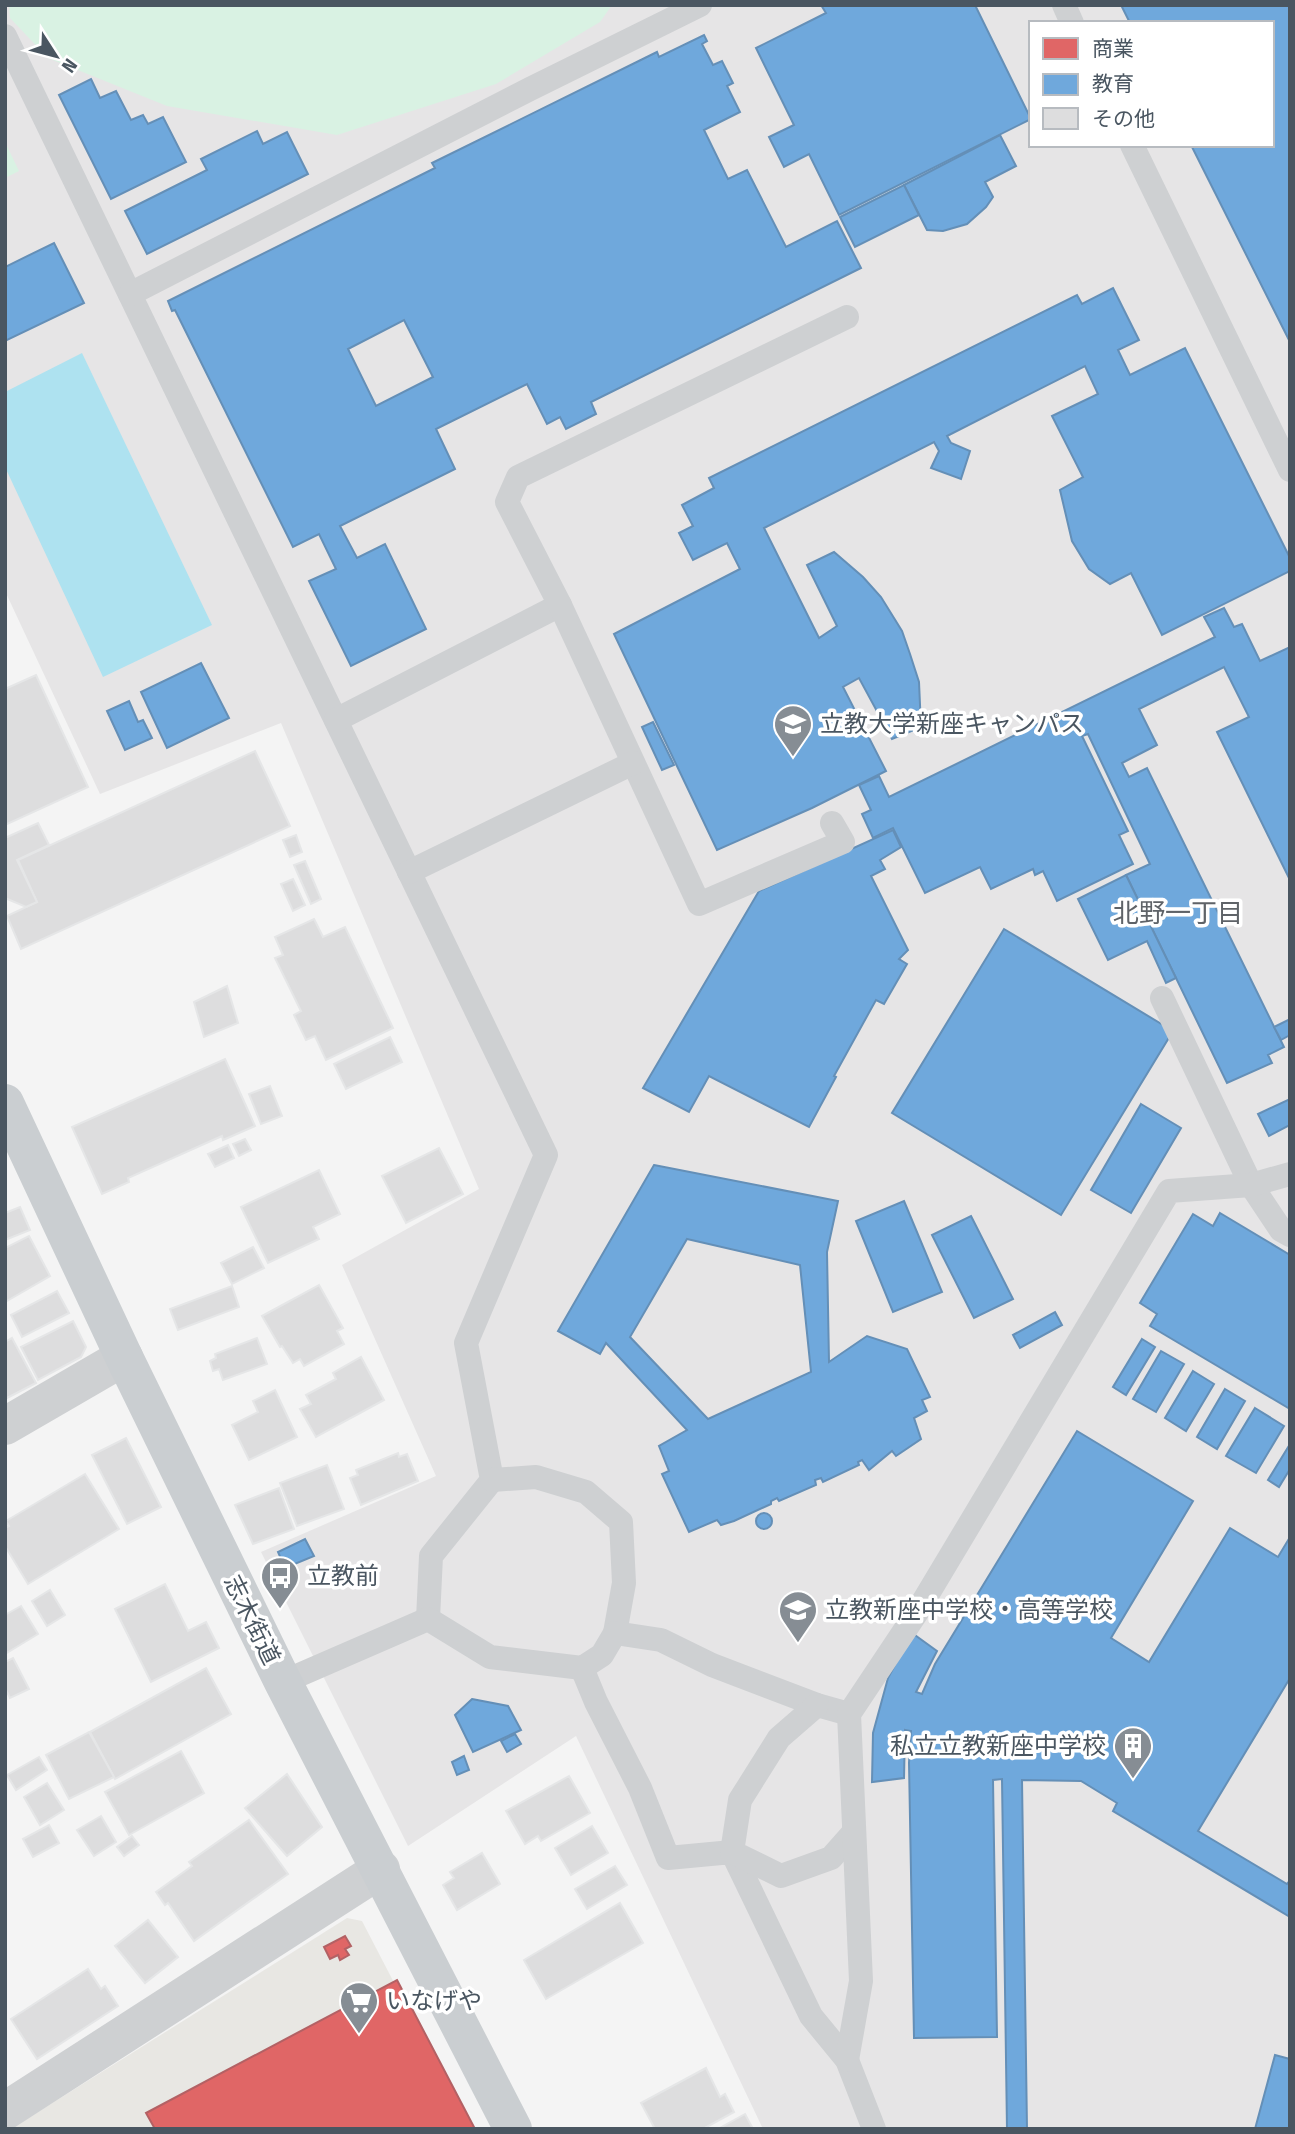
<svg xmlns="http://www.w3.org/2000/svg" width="1295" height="2134" viewBox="0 0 1295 2134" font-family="'Fira Sans Condensed','Noto Sans JP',sans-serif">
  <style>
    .commercial { fill: #e8e7e3 }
    .education { fill: #e6e5e6; fill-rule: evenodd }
    .green { fill: #d9f2e3 }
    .water { fill: #aee2f0 }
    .shops { fill: #e06666; stroke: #b36164; stroke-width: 2 }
    .schools { fill: #6fa8dc; stroke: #648fb7; stroke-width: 2; fill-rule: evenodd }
    .building { fill: #ddddde; stroke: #e5e6e7; stroke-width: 2 }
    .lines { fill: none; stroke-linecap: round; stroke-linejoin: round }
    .lane { stroke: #ced0d2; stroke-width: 24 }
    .street { stroke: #ced0d2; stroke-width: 38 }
    .primary { stroke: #caced1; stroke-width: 38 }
    .labels { text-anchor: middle; stroke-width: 7; stroke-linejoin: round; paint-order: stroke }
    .poi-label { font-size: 24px; fill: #4a5661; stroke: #fff; text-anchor: start }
    .street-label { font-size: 24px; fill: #4a5661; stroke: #fff }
    .neighbourhood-label { font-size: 26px; fill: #5f6368; stroke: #fff }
  </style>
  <rect width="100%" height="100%" fill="#f4f4f4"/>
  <path class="commercial" d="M347,1918L362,1921L470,2129H11Z"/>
  <path class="education" d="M5,5H1290V2129H763L576,1736L408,1846L261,1552L436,1476L342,1265L479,1189L281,723L100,794L5,591ZM1031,23H1272V145H1031Z"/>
  <g class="green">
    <path d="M9,5H612L600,22L496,84L337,135L167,106L48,58L10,18Z"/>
    <path d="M5,142L19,171L5,178Z"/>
  </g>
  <path class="water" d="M82,353L212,625L103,677L5,467V392Z"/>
  <g class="shops">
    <path d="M345,1936L351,1946L345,1949L349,1955L340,1960L338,1955L330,1959L324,1947Z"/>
    <path d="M397,1980L475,2129H155L146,2113Z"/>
  </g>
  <g class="schools">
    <path d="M821,5H975L1031,119L839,215L809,154L784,167L769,137L794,125L756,48L826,13Z"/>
    <path d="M1121,5H1290V342L1191,145H1272V23H1130Z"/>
    <path d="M704,35L707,41L702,44L713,65L722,61L733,83L727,86L740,112L704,130L728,179L747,170L786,247L837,221L861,268L591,402L596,414L566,429L560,417L547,424L527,384L436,429L455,469L340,526L357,558L385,544L426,629L351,666L309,581L336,569L319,534L293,547L175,310L172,311L168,301L435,168L432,163L657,52L659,57ZM404,320L433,377L376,406L348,349Z"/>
    <path d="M91,79L100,98L116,91L131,120L143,115L148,124L163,117L186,162L111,199L59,95Z"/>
    <path d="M257,131L263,144L287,132L308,174L147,254L125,211L207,170L201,159Z"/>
    <path d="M1000,135L1016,166L985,182L993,197L986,207L967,224L943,231L927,230L904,185Z"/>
    <path d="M904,185L919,215L855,247L840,217Z"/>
    <path d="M54,243L84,303L5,341V267Z"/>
    <path d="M1113,288L1139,340L1118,350L1130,375L1185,348L1290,558V571L1162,635L1131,573L1110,584L1089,569L1072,541L1060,490L1083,477L1052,416L1098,394L1085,366L947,436L951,443L970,451L961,479L931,468L939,451L934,442L764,528L819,638L837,626L807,565L834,552L863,577L881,597L902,631L910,654L919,682L921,727L892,739L859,678L843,687L886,771L812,808L717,850L614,634L740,569L727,543L693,560L679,533L693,526L682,505L714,488L709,478L1077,295L1082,304Z"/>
    <path d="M1224,608L1234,627L1242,624L1260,661L1290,647V880L1217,732L1249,717L1224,667L1139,709L1157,745L1122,763L1129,777L1147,768L1284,1047L1268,1055L1272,1063L1227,1083L1126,875L1150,864L1088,734L1082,736L1128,831L1119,835L1133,864L1057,901L1043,871L1035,875L1033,869L991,889L980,867L925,893L893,828L873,838L862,814L871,810L859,785L879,776L889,797L1215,637L1204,617Z"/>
    <path d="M201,663L229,718L167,748L141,692Z"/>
    <path d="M129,701L138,722L143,720L152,738L125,750L107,711Z"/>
    <path d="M653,722L674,765L662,770L642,727Z"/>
    <path d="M893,830L901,847L880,860L885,869L871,876L908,950L899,959L907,964L884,1004L876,1000L834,1076L836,1077L809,1127L709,1076L689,1112L643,1088L759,891Z"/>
    <path d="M1126,875L1176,978L1166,983L1147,941L1108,960L1078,899Z"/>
    <path d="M1004,929L1173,1031L1061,1215L892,1113Z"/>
    <path d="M1290,1019V1035L1281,1040L1274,1027Z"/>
    <path d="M1290,1099V1125L1269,1136L1258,1114Z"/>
    <path d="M1141,1104L1181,1128L1131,1213L1091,1190Z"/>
    <path d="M654,1165L838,1201L827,1252L829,1362L867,1336L907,1349L930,1397L922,1400L927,1411L914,1418L921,1439L896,1456L892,1451L869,1470L862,1460L858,1462L859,1465L823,1482L821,1478L815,1480L816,1485L779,1501L777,1498L771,1501V1504L734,1521L721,1525L717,1520L689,1532L662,1474L669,1471L659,1446L687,1430L606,1343L600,1354L558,1331ZM687,1239L800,1265L811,1372L708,1419L630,1337Z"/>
    <path d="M904,1201L942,1292L893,1312L856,1221Z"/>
    <path d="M1220,1213L1290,1255V1409L1150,1326L1157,1314L1140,1303L1193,1214L1213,1226Z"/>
    <path d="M971,1216L1013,1299L974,1318L932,1235Z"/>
    <path d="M1055,1312L1062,1325L1020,1348L1013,1335Z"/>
    <path d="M1142,1339L1155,1347L1126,1395L1113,1387Z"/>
    <path d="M1161,1351L1184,1364L1156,1412L1133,1399Z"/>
    <path d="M1193,1371L1214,1384L1186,1431L1165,1418Z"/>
    <path d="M1225,1389L1245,1401L1217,1449L1197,1437Z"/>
    <path d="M1255,1408L1284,1426L1256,1473L1226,1456Z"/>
    <path d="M1077,1431L1193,1501L1111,1638L1149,1662L1230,1528L1278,1557L1290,1537V1678L1198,1831L1287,1884L1290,1880V1917L1113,1811L1117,1803L1081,1781L1022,1780L1027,2129H1007L1002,1779L993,1780L997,2037L914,2038L909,1763L911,1731L905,1730L904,1778L872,1782L873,1733L888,1678L912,1633L937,1651L916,1692L922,1694L935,1664Z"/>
    <path d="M1290,1444V1469L1279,1487L1268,1480Z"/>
    <circle cx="764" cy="1521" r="8"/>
    <path d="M305,1539L314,1556L285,1568L278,1552Z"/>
    <path d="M472,1699L508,1706L521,1730L473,1752L455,1715Z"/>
    <path d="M515,1734L521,1744L507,1752L501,1741Z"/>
    <path d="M464,1756L469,1770L457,1775L452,1762Z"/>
    <path d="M1275,2055L1290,2059V2129H1255Z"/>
  </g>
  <g class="building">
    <path d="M36,675L88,787L5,825V689Z"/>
    <path d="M255,751L290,826L21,949L7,916L37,902L18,860Z"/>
    <path d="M38,823L49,845L17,860L37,902L26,907L5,898V838Z"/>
    <path d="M296,835L302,852L290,857L283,840Z"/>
    <path d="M305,861L321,899L311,904L294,865Z"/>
    <path d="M293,879L305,905L293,911L281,884Z"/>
    <path d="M314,919L323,937L345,927L393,1028L326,1060L315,1036L306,1040L294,1015L301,1011L275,958L283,955L275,937Z"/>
    <path d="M227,986L238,1023L204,1037L194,1002Z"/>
    <path d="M390,1037L402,1062L346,1089L334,1064Z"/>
    <path d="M225,1059L255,1126L223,1140L222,1136L128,1178L129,1182L102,1194L72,1127Z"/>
    <path d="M270,1086L282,1116L261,1124L249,1094Z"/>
    <path d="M245,1139L251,1150L239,1156L233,1144Z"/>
    <path d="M228,1145L234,1158L215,1167L208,1154Z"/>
    <path d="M439,1148L463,1194L406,1223L382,1176Z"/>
    <path d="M319,1170L340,1214L313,1227L319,1239L268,1263L241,1207Z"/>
    <path d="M20,1207L30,1230L5,1240V1213Z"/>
    <path d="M29,1236L50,1276L5,1302V1248Z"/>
    <path d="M253,1247L264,1268L232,1284L221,1263Z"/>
    <path d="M319,1285L343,1328L337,1331L344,1344L304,1366L300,1359L293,1363L282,1346L280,1347L262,1316Z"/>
    <path d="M232,1286L239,1307L178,1330L170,1309Z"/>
    <path d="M57,1291L69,1313L22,1337L11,1315Z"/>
    <path d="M73,1321L86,1347L81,1357L38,1380L21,1347Z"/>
    <path d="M12,1338L36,1383L5,1399V1342Z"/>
    <path d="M257,1338L267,1364L223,1380L219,1369L213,1371L210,1361L216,1358L215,1354Z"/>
    <path d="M361,1357L384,1400L316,1437L300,1409L311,1404L306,1395L336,1379L333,1373Z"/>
    <path d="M275,1390L297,1437L249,1460L232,1425L258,1412L253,1401Z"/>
    <path d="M126,1438L161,1507L127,1524L92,1455Z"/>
    <path d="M398,1453L399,1457L407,1454L418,1481L361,1505L350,1478L358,1475L356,1470Z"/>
    <path d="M327,1465L344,1509L297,1526L280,1483Z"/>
    <path d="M85,1474L119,1529L28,1584L5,1546V1528L9,1526L6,1521Z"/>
    <path d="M279,1488L294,1529L253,1544L235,1505Z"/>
    <path d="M165,1584L188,1631L206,1622L219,1648L151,1682L115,1609Z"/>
    <path d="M50,1590L65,1615L47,1626L32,1601Z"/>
    <path d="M21,1606L38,1634L5,1654V1615Z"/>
    <path d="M13,1658L29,1689L10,1698L5,1688V1662Z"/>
    <path d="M206,1668L231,1714L115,1779L90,1732Z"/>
    <path d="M89,1732L114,1777L69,1799L46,1755Z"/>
    <path d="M181,1751L204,1793L129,1835L105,1792Z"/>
    <path d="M39,1757L47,1770L16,1790L7,1775Z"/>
    <path d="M287,1774L322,1827L287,1856L245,1808Z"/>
    <path d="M569,1776L590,1813L541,1841L538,1836L525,1844L506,1811Z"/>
    <path d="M47,1783L64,1810L40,1825L24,1797Z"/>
    <path d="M101,1816L116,1842L94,1856L77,1830Z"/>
    <path d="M249,1820L288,1874L194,1941L168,1903L165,1905L156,1892L192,1866L189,1862Z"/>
    <path d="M49,1825L59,1843L33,1857L23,1839Z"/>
    <path d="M592,1826L608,1853L571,1875L555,1848Z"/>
    <path d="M132,1836L139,1845L124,1856L117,1847Z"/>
    <path d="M482,1853L500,1884L457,1910L443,1885L454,1878L450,1872Z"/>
    <path d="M615,1866L627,1885L587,1909L575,1889Z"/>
    <path d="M620,1903L643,1943L546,1999L524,1960Z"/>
    <path d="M148,1920L178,1957L145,1983L115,1946Z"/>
    <path d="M88,1969L101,1989L105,1986L118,2006L37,2059L11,2019Z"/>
    <path d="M706,2068L720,2097L725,2094L734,2112L703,2129H655L641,2103Z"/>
    <path d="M745,2114L753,2129H718Z"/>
  </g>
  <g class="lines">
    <g class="lane">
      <path d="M1064,5L1072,23"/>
      <path d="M5,36L546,1155L466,1343L492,1480L431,1556L428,1619"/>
      <path d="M1132,145L1290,470"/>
      <path d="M130,294L530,89L700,5"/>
      <path d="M336,720L560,605"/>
      <path d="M832,823L843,842L699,904L560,605L507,502L518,477L847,317"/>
      <path d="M409,872L633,763"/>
      <path d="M1162,998L1251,1185L1281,1230L1290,1235"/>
      <path d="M492,1480L536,1477L586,1492L621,1522L624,1583L615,1633"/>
      <path d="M582,1668L596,1702L640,1788L668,1858L732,1852L811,2016L847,2060L874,2129"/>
      <path d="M283,1682L428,1619L490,1657L582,1668L602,1655L615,1633L661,1640L712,1665L817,1705L849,1714"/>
      <path d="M817,1705L779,1738L740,1800L732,1852L781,1876L831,1858L854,1832"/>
      <path d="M847,2060L861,1981L849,1714L917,1612L1169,1191L1251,1185L1290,1174"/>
    </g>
    <g class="street">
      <path d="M5,1426L124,1357"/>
      <path d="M5,2111L381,1869"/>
    </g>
    <path class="primary" d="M5,1103L124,1357L283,1682L513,2129"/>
  </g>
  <defs>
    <symbol id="university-pin" viewBox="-11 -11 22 30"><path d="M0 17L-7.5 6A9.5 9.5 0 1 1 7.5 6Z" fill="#868d94" stroke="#fff"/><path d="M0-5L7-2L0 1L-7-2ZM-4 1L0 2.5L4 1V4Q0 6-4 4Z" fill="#fff"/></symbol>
    <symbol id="bus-pin" viewBox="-11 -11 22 30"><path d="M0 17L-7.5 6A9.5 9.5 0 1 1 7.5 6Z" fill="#868d94" stroke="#fff"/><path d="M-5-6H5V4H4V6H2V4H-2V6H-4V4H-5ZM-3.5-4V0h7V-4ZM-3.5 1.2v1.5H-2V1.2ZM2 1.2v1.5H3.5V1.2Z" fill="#fff"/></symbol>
    <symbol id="school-pin" viewBox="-11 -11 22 30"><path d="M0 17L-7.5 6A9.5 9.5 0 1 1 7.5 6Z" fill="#868d94" stroke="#fff"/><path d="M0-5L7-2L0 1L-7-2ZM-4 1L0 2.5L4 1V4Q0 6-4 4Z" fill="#fff"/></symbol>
    <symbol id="building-pin" viewBox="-11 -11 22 30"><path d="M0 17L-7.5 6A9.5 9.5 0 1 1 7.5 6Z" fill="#868d94" stroke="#fff"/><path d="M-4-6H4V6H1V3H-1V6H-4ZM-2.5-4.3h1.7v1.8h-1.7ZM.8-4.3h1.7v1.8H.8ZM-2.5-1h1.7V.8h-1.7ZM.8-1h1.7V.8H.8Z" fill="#fff"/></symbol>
    <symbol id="supermarket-pin" viewBox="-11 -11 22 30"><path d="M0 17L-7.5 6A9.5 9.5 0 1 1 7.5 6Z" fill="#868d94" stroke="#fff"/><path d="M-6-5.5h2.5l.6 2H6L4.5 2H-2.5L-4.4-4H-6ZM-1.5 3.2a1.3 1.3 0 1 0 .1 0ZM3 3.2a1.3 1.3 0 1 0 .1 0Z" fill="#fff"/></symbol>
  </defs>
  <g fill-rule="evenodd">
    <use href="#university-pin" x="771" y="702" width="44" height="60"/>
    <use href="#bus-pin" x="258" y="1554" width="44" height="60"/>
    <use href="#school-pin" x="776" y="1588" width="44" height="60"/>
    <use href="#building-pin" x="1111" y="1724" width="44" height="60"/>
    <use href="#supermarket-pin" x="337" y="1979" width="44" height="60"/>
  </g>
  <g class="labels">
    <g class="poi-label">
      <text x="820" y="732">立教大学新座キャンパス</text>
      <text x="307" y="1584">立教前</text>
      <text x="825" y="1618">立教新座中学校・高等学校</text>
      <text x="1106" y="1754" text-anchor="end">私立立教新座中学校</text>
      <text x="386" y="2009">いなげや</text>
    </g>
    <g class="street-label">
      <text transform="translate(252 1620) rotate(64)" y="8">志木街道</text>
    </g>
    <g class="neighbourhood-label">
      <text x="1178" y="922">北野一丁目</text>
    </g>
  </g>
  <rect width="1295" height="2134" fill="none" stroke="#4a5661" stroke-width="14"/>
  <rect x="1029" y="21" width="245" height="126" fill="#ffffff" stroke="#b7bbc0" stroke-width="2"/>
  <rect x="1043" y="38" width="35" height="21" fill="#e06666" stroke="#b7bbc0" stroke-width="2"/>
  <text x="1092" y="56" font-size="21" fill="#4a5661">商業</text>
  <rect x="1043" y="74" width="35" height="21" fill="#6fa8dc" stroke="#b7bbc0" stroke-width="2"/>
  <text x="1092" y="91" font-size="21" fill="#4a5661">教育</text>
  <rect x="1043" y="108" width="35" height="21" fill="#ddddde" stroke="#b7bbc0" stroke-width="2"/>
  <text x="1092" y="126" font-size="21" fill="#4a5661">その他</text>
  <g transform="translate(56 56) rotate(126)" stroke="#ffffff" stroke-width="5" paint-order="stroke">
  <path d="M0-5L12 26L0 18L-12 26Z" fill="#4a5661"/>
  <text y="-10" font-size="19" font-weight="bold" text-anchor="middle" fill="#4a5661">N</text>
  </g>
</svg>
